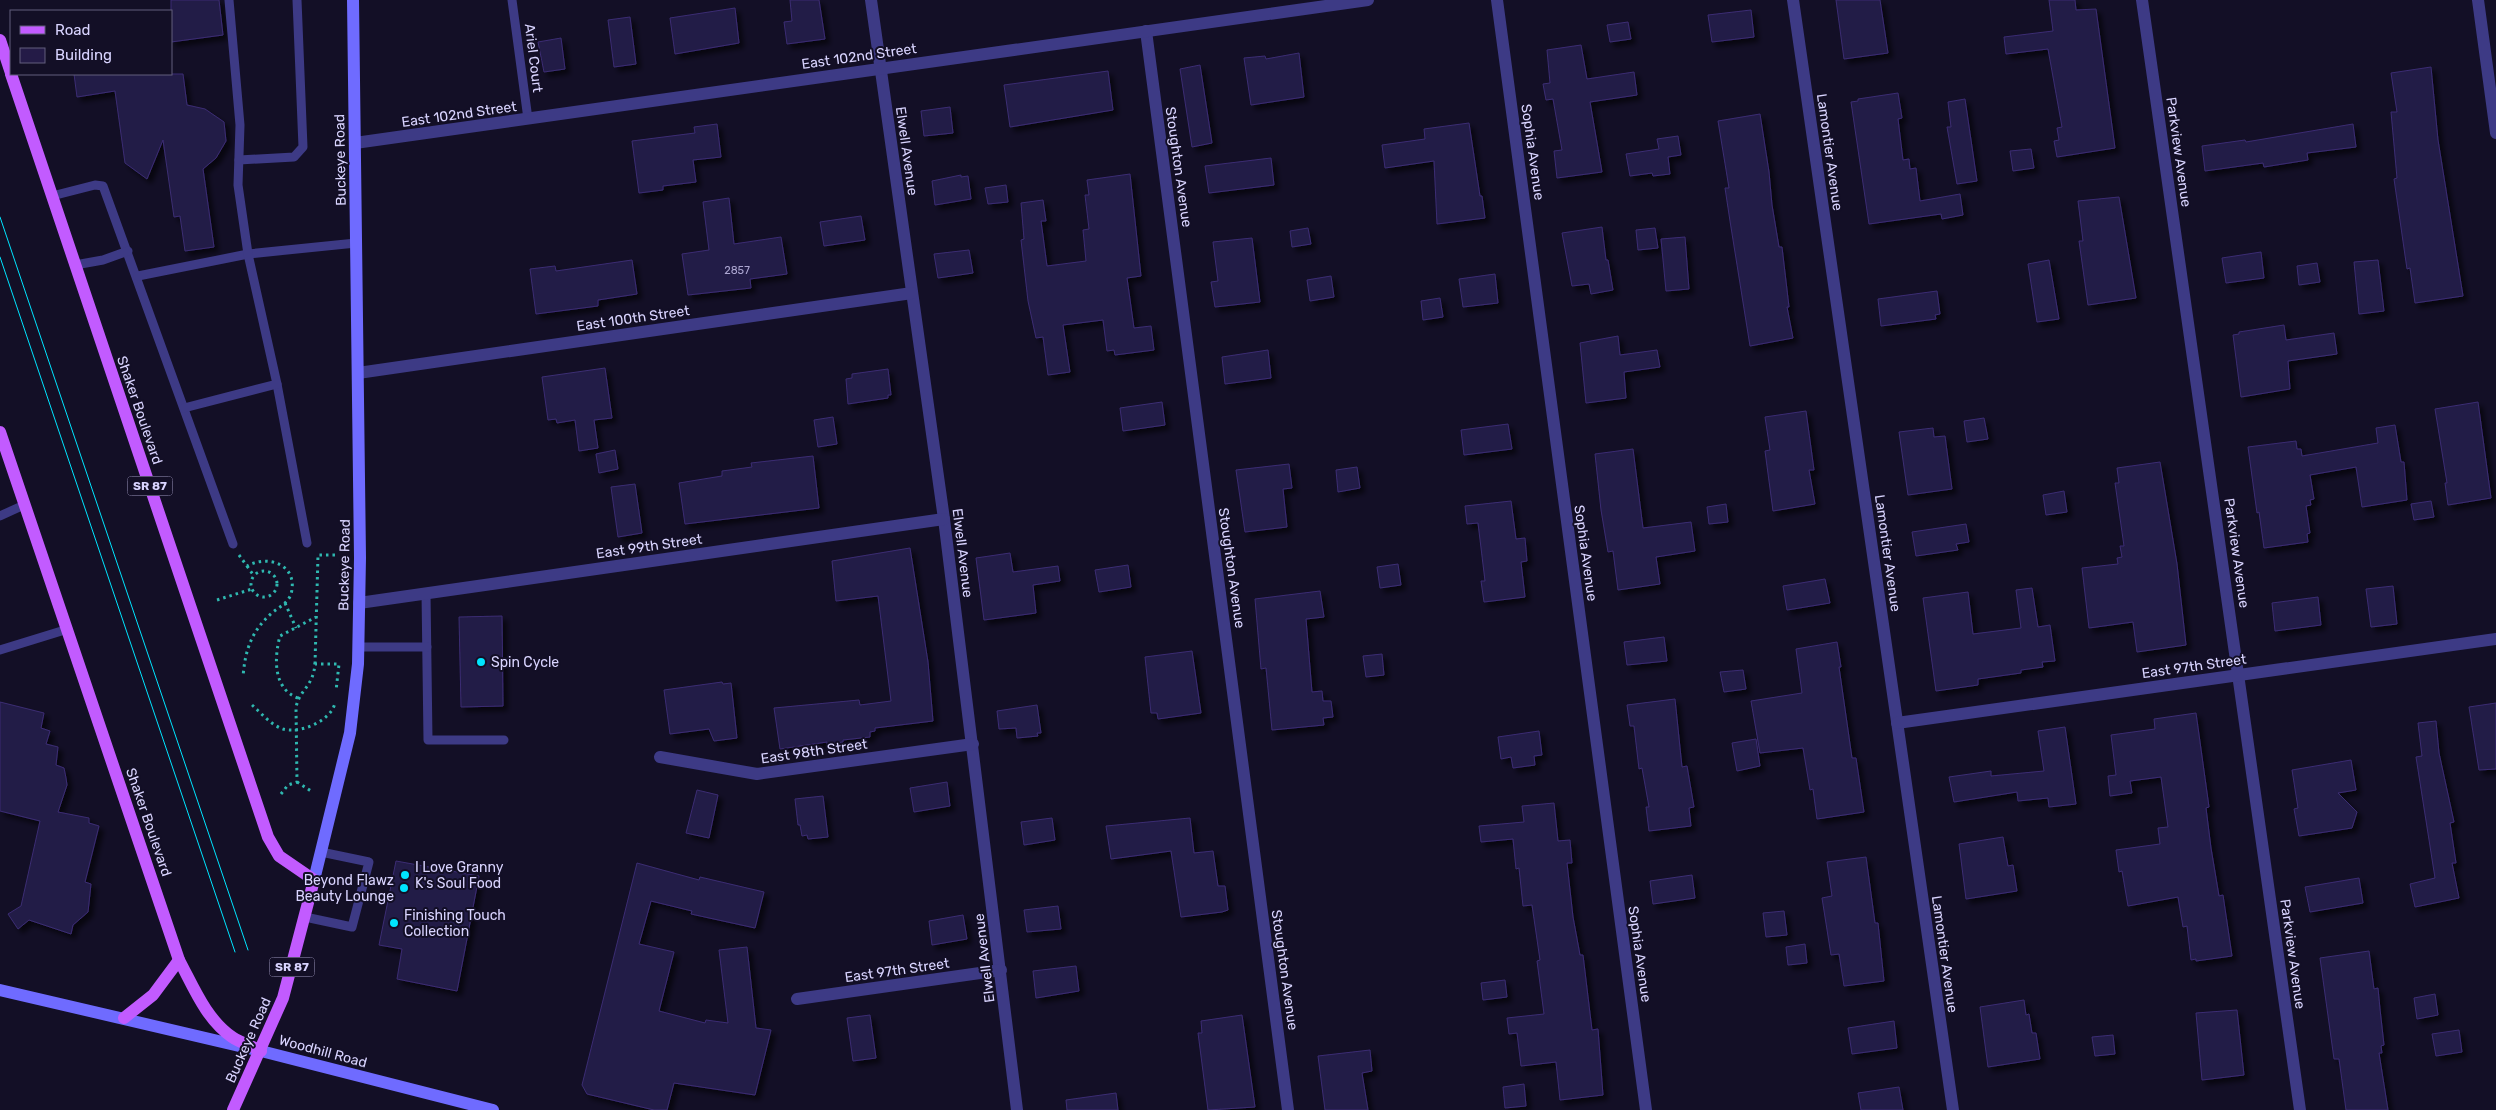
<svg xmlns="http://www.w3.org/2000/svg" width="2496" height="1110" viewBox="0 0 2496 1110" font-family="Rubik,sans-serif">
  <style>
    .building { fill: #241b47; stroke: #3b2d73; filter: url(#shadow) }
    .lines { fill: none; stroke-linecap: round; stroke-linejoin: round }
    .path { stroke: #2fb8b0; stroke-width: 3; stroke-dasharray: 2.5 4; stroke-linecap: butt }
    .lane { stroke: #3d3a85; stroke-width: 9 }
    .street { stroke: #3d3a85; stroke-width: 12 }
    .secondary { stroke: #6f6bff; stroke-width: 12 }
    .primary { stroke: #c25bff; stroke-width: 12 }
    .tram { stroke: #00e5ff; stroke-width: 1 }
    .poi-dot { fill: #00e5ff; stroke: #130f26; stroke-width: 2 }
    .labels { text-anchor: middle; stroke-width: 4; stroke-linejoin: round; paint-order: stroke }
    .number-label { font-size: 11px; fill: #aca6d1 }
    .shield { fill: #130f26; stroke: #9e99be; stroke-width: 1 }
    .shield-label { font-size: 12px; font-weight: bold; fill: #d9d4ff }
    .street-label { font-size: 14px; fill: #d9d4ff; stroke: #130f26 }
    .poi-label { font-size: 14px; fill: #d9d4ff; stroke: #130f26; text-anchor: start }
  </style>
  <defs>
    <filter id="shadow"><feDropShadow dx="4.5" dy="4.5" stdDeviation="2.5" flood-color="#0009"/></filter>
  </defs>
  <rect width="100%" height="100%" fill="#130f26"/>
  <g class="building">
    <path d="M171,0H219L223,35L171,42Z"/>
    <path d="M790,0H819L825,39L787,44L784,22L792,21Z"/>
    <path d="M1836,0H1880L1888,53L1844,59Z"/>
    <path d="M2049,0H2075L2076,10L2096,9L2115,148L2057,157L2054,141L2059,140L2057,128L2062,127L2048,49L2006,54L2004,37L2053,31Z"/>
    <path d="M735,8L739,43L675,54L670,18Z"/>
    <path d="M1751,10L1754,37L1712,42L1708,15Z"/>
    <path d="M630,17L636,64L614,67L608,20Z"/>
    <path d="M1628,22L1631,39L1610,42L1607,25Z"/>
    <path d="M561,38L565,69L544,72L538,42Z"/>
    <path d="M1581,45L1587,79L1634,72L1637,95L1590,102L1602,172L1557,178L1554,151L1562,150L1553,99L1546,100L1543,84L1550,83L1547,50Z"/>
    <path d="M1299,53L1304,97L1251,105L1244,58L1265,56L1266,59Z"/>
    <path d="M1200,65L1212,143L1192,147L1180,69Z"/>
    <path d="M2431,67L2438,140L2463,296L2415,303L2410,268L2407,269L2394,179L2397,178L2391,112H2397L2391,73Z"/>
    <path d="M1108,71L1113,110L1010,127L1004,85Z"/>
    <path d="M74,74H183L187,105L205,109L224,122L226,141L216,158L203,169L214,247L185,251L180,216L174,217L163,140L147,179L125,163L115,91L77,97Z"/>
    <path d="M1898,93L1902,118L1898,119L1903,160L1909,159L1910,169L1916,168L1920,201L1960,194L1963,215L1942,219L1941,214L1869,224L1851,102L1858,101V99Z"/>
    <path d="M1965,99L1977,181L1957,184L1947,127H1951L1948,102Z"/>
    <path d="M950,107L953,133L924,136L921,111Z"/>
    <path d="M1760,114L1769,172L1772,205L1779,247H1782L1789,307H1787L1793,338L1750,346L1730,221L1725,188H1729L1718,121Z"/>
    <path d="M1469,123L1480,196H1482L1485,218L1437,224L1434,161L1385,168L1382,145L1425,139L1424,129Z"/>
    <path d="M717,124L721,157L693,160L696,182L663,186V190L639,193L632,141L695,133L694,127Z"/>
    <path d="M2353,124L2356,147L2307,153L2308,160L2264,167L2263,163L2205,171L2202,146L2245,140L2246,142Z"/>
    <path d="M1678,136L1681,155L1668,157L1670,174L1653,176L1652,173L1630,176L1626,154L1659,149L1657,139Z"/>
    <path d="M2031,149L2034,168L2013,171L2010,151Z"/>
    <path d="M1271,158L1274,185L1209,193L1205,166Z"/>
    <path d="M1130,174L1141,276L1127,278L1134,328L1151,326L1154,350L1115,355L1114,350L1107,351L1103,320L1063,325L1070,372L1048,375L1043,337L1036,338L1028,301L1021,240L1024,239L1021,203L1043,200L1046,221H1041L1047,266L1086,261L1083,230L1089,229L1085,195H1089L1087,180Z"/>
    <path d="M961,175V177L968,176L971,199L935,205L932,181Z"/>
    <path d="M1006,185L1008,202L988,204L985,188Z"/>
    <path d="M2119,197L2136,298L2088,305L2079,241H2083L2078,201Z"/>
    <path d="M729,198L734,244L781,237L787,274L750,279L751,288L688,295L682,254L709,250L703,202Z"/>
    <path d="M861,216L865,240L824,246L820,222Z"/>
    <path d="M1602,227L1606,260H1608L1613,290L1591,294L1589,284L1572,286L1562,233Z"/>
    <path d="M1308,228L1311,244L1292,247L1290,231Z"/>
    <path d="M1655,228L1658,248L1638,250L1636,230Z"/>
    <path d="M1685,237L1689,289L1666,291L1661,239Z"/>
    <path d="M1252,238L1260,302L1215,307L1211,282L1218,281L1213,242Z"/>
    <path d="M969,250L973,273L938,278L934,254Z"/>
    <path d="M2261,252L2264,278L2226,283L2222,258Z"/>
    <path d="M632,260L637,294L598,300V306L536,314L530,269L555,266L556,271Z"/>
    <path d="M2049,260L2059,319L2037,322L2028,264Z"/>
    <path d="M2378,260L2384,311L2359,314L2354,262Z"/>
    <path d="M2317,263L2320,282L2299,285L2297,266Z"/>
    <path d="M1495,274L1498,303L1463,307L1459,279Z"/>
    <path d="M1331,276L1334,297L1310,301L1307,280Z"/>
    <path d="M1937,291L1940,314L1935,315L1936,319L1881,326L1878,299Z"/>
    <path d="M1440,298L1443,317L1423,320L1421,301Z"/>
    <path d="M2284,325L2286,340L2334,333L2337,354L2288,361L2290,389L2241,397L2233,335L2239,334V332Z"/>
    <path d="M1618,336L1620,355L1657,350L1660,367L1624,372L1626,398L1586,403L1580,343Z"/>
    <path d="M1268,350L1271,378L1225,384L1222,357Z"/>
    <path d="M605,368L612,418L594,420L598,448L579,451L575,420L557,423L556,419L548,420L542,377Z"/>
    <path d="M888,369L891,395H888V398L848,404L846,379L852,378V374Z"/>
    <path d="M1162,402L1165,425L1123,431L1120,408Z"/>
    <path d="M2478,402L2491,498L2448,505L2445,483H2447L2435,409Z"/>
    <path d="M1806,411L1814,470H1809L1815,504L1773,511L1765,451L1770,450L1765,417Z"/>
    <path d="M833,417L837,444L818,447L814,420Z"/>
    <path d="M1984,418L1988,439L1967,442L1964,421Z"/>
    <path d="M1508,424L1512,449L1464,455L1461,430Z"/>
    <path d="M2395,425L2401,462H2404L2407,500L2362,507L2356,467L2310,475L2314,499L2310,500L2311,505L2306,506L2310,533L2307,534L2308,542L2264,548L2259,512L2257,513L2248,447L2296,441L2297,449H2301L2302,456L2378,443L2376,428Z"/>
    <path d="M1933,428L1934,437L1945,436L1952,489L1908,495L1899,432Z"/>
    <path d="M1633,449L1643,528L1691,522L1695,551L1656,557L1660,584L1618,590L1613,551L1608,552L1601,510L1595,454Z"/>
    <path d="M615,450L618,469L599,473L596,454Z"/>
    <path d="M813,456L819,508L685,524L679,483L722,476V471L752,467L751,463Z"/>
    <path d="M2160,462L2177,564L2186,645L2137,652L2133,622L2089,628L2082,568L2118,564L2117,558L2122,557L2120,546H2124L2115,483H2119L2117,468Z"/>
    <path d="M1289,464L1292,488L1283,489L1287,527L1245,532L1236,470Z"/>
    <path d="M1357,467L1360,488L1338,492L1336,470Z"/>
    <path d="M635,484L642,533L618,537L611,487Z"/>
    <path d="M2064,491L2067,512L2046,515L2043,495Z"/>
    <path d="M1511,501L1516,539L1525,538L1527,561L1521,562L1525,597L1484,602L1481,581H1485L1478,523L1467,524L1465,506Z"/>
    <path d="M2431,501L2434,517L2414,520L2411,504Z"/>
    <path d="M1726,504L1728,522L1709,524L1707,507Z"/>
    <path d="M1966,524L1969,542L1956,544L1958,550L1916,556L1912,532Z"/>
    <path d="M910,548L928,662L933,721L875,728V731L870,732V737L843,740V742L827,744V742L780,749L774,708L859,700L860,705L891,701L878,596L836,601L832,561Z"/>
    <path d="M1010,553L1013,572L1058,566L1060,581L1033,585L1036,613L984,620L976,558Z"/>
    <path d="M1398,564L1401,585L1380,588L1377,567Z"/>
    <path d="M1128,565L1131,587L1099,592L1095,570Z"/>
    <path d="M1825,579L1830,603L1787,610L1783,586Z"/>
    <path d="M2393,586L2397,624L2371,627L2366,589Z"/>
    <path d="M2032,588L2038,627L2050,625L2055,661L2042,662L2043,667L2021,670V673L1978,679V685L1936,691L1923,598L1968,592L1973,634L2021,628L2016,590Z"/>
    <path d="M1320,591L1324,617L1306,619L1312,692L1322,691L1323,701H1331L1333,717L1323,718L1324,725L1272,730L1266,668L1261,669L1255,599Z"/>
    <path d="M2318,597L2321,625L2275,631L2272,603Z"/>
    <path d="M502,616L503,706L461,707L459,617Z"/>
    <path d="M1664,637L1667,661L1627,665L1624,642Z"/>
    <path d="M1837,642L1841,667H1839L1852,758H1856L1864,812L1817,819L1813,789L1810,790L1803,748L1760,753L1751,701L1802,693L1796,649Z"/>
    <path d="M1192,651L1201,713L1158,719L1157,713H1151L1145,657Z"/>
    <path d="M1382,654L1384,675L1366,677L1363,656Z"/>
    <path d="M1743,670L1746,689L1724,692L1720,672Z"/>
    <path d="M722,682L723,684L731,683L737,738L714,741L709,729L670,734L664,690Z"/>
    <path d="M1675,699L1682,767L1687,766L1694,807L1689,808L1691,826L1649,831L1646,807H1649L1642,768L1639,769L1634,726H1630L1627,705Z"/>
    <path d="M0,702L44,713L41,728L50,731L46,744L58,747L56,765L64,768L66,778L67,785L58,812L89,818V823L99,826L85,882L91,884L88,912L73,925L71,934L29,920L18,929L8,914L21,906L40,821L0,811Z"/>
    <path d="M2496,703V769L2479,770L2469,707Z"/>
    <path d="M1037,705L1041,733H1037L1038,736L1017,738L1016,728L999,729L997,711Z"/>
    <path d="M2196,713L2209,807L2206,808L2211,848L2219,896L2223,895L2232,956L2196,961V959L2191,960L2187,926L2183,927L2178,897L2128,906L2122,871L2119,872L2116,850L2160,844L2158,828L2168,827L2161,777L2130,781L2132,793L2110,796L2108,776L2116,775L2111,735L2155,729L2154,719Z"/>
    <path d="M2436,721L2439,753L2454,822L2450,823L2456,863H2452L2459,898L2415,907L2410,884L2435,878L2416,757L2422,756L2418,723Z"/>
    <path d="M2065,727L2076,804L2049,807L2048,798L2018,801L2017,792L1954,802L1949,777L1991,771V776L2044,771L2038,731Z"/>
    <path d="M1539,731L1542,755L1534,756L1535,765L1513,768L1511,757L1501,759L1498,737Z"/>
    <path d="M1756,739L1760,766L1737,771L1732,743Z"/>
    <path d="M2351,760L2356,790L2338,793L2357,812L2352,828L2299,836L2294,809L2298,808L2292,770Z"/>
    <path d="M947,782L950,806L914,812L910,788Z"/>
    <path d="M697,790L718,795L709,838L686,833Z"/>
    <path d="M823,796L828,837L808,839L807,835L802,836L800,825H798L795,799Z"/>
    <path d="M1554,803L1558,841L1570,840L1572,863H1567L1573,917L1580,955H1583L1592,1030L1598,1029L1603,1095L1560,1100L1556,1062L1521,1066L1517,1033L1509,1034L1507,1018L1544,1014L1537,961L1540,960L1532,905L1523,906L1519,868L1516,869L1513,839L1481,842L1479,826L1524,822L1522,806Z"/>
    <path d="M1052,818L1055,840L1024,845L1021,822Z"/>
    <path d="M1190,818L1194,853L1213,851L1218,886H1225L1228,910L1222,912L1181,917L1171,851L1111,859L1106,826Z"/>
    <path d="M2003,837L2008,866L2013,865L2017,891L1966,899L1959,844Z"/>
    <path d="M1866,857L1875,923H1878L1884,981L1844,986L1839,954L1831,955L1822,898L1832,896L1827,862Z"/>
    <path d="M396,861L479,876L457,991L397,979L402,949L379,945Z"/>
    <path d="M637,863L699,880L700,877L764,892L755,928L691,914L692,911L651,901L639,944L674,952L659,1011L705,1023L706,1020L728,1023L719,950L747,947L756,1028L771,1030L755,1095L674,1083L667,1110H654L587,1094L582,1085Z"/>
    <path d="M1692,875L1695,898L1653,904L1650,881Z"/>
    <path d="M2359,878L2363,903L2310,912L2305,887Z"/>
    <path d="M1058,906L1061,929L1027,932L1024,910Z"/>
    <path d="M1784,911L1787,935L1766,937L1763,913Z"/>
    <path d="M963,915L967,939L932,945L929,921Z"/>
    <path d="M1805,944L1807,963L1788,965L1786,947Z"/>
    <path d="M2369,951L2374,989L2378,988L2380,1009L2384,1045L2381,1046L2382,1053H2379L2388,1110H2346L2339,1059H2334L2320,958Z"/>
    <path d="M1076,966L1079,991L1036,998L1033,971Z"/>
    <path d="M1505,980L1507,997L1483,1000L1481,983Z"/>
    <path d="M2435,994L2438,1015L2417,1019L2414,998Z"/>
    <path d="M2024,1000L2026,1015L2029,1014L2032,1033H2036L2040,1059L1988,1067L1980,1007Z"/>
    <path d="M2237,1010L2244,1075L2202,1080L2196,1013Z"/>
    <path d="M870,1015L876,1058L853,1061L847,1018Z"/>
    <path d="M1242,1015L1255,1107L1208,1110L1198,1033H1202L1201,1021Z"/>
    <path d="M1894,1021L1897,1048L1852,1054L1848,1028Z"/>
    <path d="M2459,1030L2462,1052L2436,1056L2432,1034Z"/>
    <path d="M2113,1035L2115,1054L2095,1056L2092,1037Z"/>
    <path d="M1370,1050L1372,1071L1362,1073L1368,1110H1325L1318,1056Z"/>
    <path d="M1524,1084L1526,1106L1505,1108L1503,1087Z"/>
    <path d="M1899,1087L1903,1110H1861L1858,1093Z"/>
    <path d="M1116,1093L1118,1110H1067L1066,1100Z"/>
  </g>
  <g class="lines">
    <g class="path">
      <path d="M239,555L247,566C268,554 299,565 291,594C288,603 279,607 272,613C251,631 245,651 243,677"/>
      <path d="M247,566L254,576"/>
      <circle cx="264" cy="584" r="13"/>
      <path d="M217,600L252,589"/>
      <path d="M285,603L296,628"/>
      <path d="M315,664L318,555H337"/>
      <path d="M298,698C273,689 274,658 280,636L316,617"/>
      <path d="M252,705C262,714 271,725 283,729C300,734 331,721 335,703"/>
      <path d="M297,782L311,791"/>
      <path d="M281,794L288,785L297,782L296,707C300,689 313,687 315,664H339L336,691"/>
    </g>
    <g class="lane">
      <path d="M512,0L528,119"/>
      <path d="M239,160L294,157L303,147L297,0"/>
      <path d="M52,196L95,185L103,186L233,544"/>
      <path d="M75,265L103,260L128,251"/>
      <path d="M138,276L248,254L356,243"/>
      <path d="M277,384L307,543"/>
      <path d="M184,408L277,384L248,254L238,185L240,125L229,0"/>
      <path d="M0,516L24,505"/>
      <path d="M426,593L428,740H504"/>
      <path d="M358,647H427"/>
      <path d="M0,650L68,629"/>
      <path d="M305,917L352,927L369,862L321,852"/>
    </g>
    <g class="street">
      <path d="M871,0L944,519L1017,1110"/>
      <path d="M1497,0L1646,1110"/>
      <path d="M1793,0L1953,1110"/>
      <path d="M2142,0L2300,1110"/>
      <path d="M2478,0L2496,133"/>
      <path d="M1146,31L1288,1110"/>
      <path d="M355,143L1368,0"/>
      <path d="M358,373L912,293"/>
      <path d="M359,603L944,519"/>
      <path d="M1897,723L2496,639"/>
      <path d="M660,757L757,774L973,744"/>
      <path d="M797,999L1001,970"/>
    </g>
    <g class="secondary">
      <path d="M314,880L350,733L358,664L360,558L353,0"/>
      <path d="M0,990L261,1051L493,1110"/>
    </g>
    <g class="primary">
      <path d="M0,40L11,73"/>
      <path d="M11,74L268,837L279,856L314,880L283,998L233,1110"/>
      <path d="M0,432L179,960C194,988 206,1019 232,1037C241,1043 252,1046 261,1051"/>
      <path d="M124,1018L153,995L179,960"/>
    </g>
    <g class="tram">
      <path d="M0,217L248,950"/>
      <path d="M0,257L235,952"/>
    </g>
  </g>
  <g class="poi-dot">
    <circle cx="481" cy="662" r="5"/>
    <circle cx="405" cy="875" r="5"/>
    <circle cx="404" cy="888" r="5"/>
    <circle cx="394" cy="923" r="5"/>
  </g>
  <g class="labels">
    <g class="number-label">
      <text x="737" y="274">2857</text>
    </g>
    <g class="shield">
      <rect x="127.5" y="476.5" width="45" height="19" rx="4"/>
      <rect x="269.5" y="957.5" width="45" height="19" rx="4"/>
    </g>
    <g class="shield-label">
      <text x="150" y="490">SR 87</text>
      <text x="292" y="971">SR 87</text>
    </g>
    <g class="street-label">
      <text transform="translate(859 56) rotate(-8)" y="5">East 102nd Street</text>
      <text transform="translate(534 58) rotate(83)" y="5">Ariel Court</text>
      <text transform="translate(459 114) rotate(-8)" y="5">East 102nd Street</text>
      <text transform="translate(907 151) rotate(82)" y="5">Elwell Avenue</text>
      <text transform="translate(1533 152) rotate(82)" y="5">Sophia Avenue</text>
      <text transform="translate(1830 152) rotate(82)" y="5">Lamontier Avenue</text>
      <text transform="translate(2179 152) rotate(82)" y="5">Parkview Avenue</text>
      <text transform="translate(340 160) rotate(-91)" y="5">Buckeye Road</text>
      <text transform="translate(1179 167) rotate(82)" y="5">Stoughton Avenue</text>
      <text transform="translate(633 318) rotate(-8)" y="5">East 100th Street</text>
      <text transform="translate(140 410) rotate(71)" y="5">Shaker Boulevard</text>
      <text transform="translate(649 546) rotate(-8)" y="5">East 99th Street</text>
      <text transform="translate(963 553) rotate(83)" y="5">Elwell Avenue</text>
      <text transform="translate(1586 553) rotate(82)" y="5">Sophia Avenue</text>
      <text transform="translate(1888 553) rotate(82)" y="5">Lamontier Avenue</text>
      <text transform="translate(2237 553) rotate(82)" y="5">Parkview Avenue</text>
      <text transform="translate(344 565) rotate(-89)" y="5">Buckeye Road</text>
      <text transform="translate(1232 568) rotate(82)" y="5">Stoughton Avenue</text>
      <text transform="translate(2194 666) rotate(-8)" y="5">East 97th Street</text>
      <text transform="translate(814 751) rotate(-8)" y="5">East 98th Street</text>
      <text transform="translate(149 822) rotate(71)" y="5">Shaker Boulevard</text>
      <text transform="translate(1640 954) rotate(82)" y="5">Sophia Avenue</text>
      <text transform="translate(1945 954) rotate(82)" y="5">Lamontier Avenue</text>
      <text transform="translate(2293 954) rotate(82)" y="5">Parkview Avenue</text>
      <text transform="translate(984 958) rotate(-97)" y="5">Elwell Avenue</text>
      <text transform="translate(897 970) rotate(-8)" y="5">East 97th Street</text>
      <text transform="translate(1285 970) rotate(82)" y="5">Stoughton Avenue</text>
      <text transform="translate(248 1040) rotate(-66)" y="5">Buckeye Road</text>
      <text transform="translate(323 1051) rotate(15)" y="5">Woodhill Road</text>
    </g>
    <g class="poi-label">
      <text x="491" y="667">Spin Cycle</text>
      <text x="415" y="872">I Love Granny<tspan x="415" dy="16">K's Soul Food</tspan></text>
      <text x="394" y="885" text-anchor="end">Beyond Flawz<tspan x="394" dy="16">Beauty Lounge</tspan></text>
      <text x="404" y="920">Finishing Touch<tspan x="404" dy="16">Collection</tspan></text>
    </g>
  </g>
  <rect x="10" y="10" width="162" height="65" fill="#130f26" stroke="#625e7d"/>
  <rect x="20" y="26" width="25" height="8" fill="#c25bff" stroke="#625e7d"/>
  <text x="55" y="35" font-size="15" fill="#d9d4ff">Road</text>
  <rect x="20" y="48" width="25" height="15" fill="#241b47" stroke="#625e7d"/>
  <text x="55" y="60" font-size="15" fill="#d9d4ff">Building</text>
</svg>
